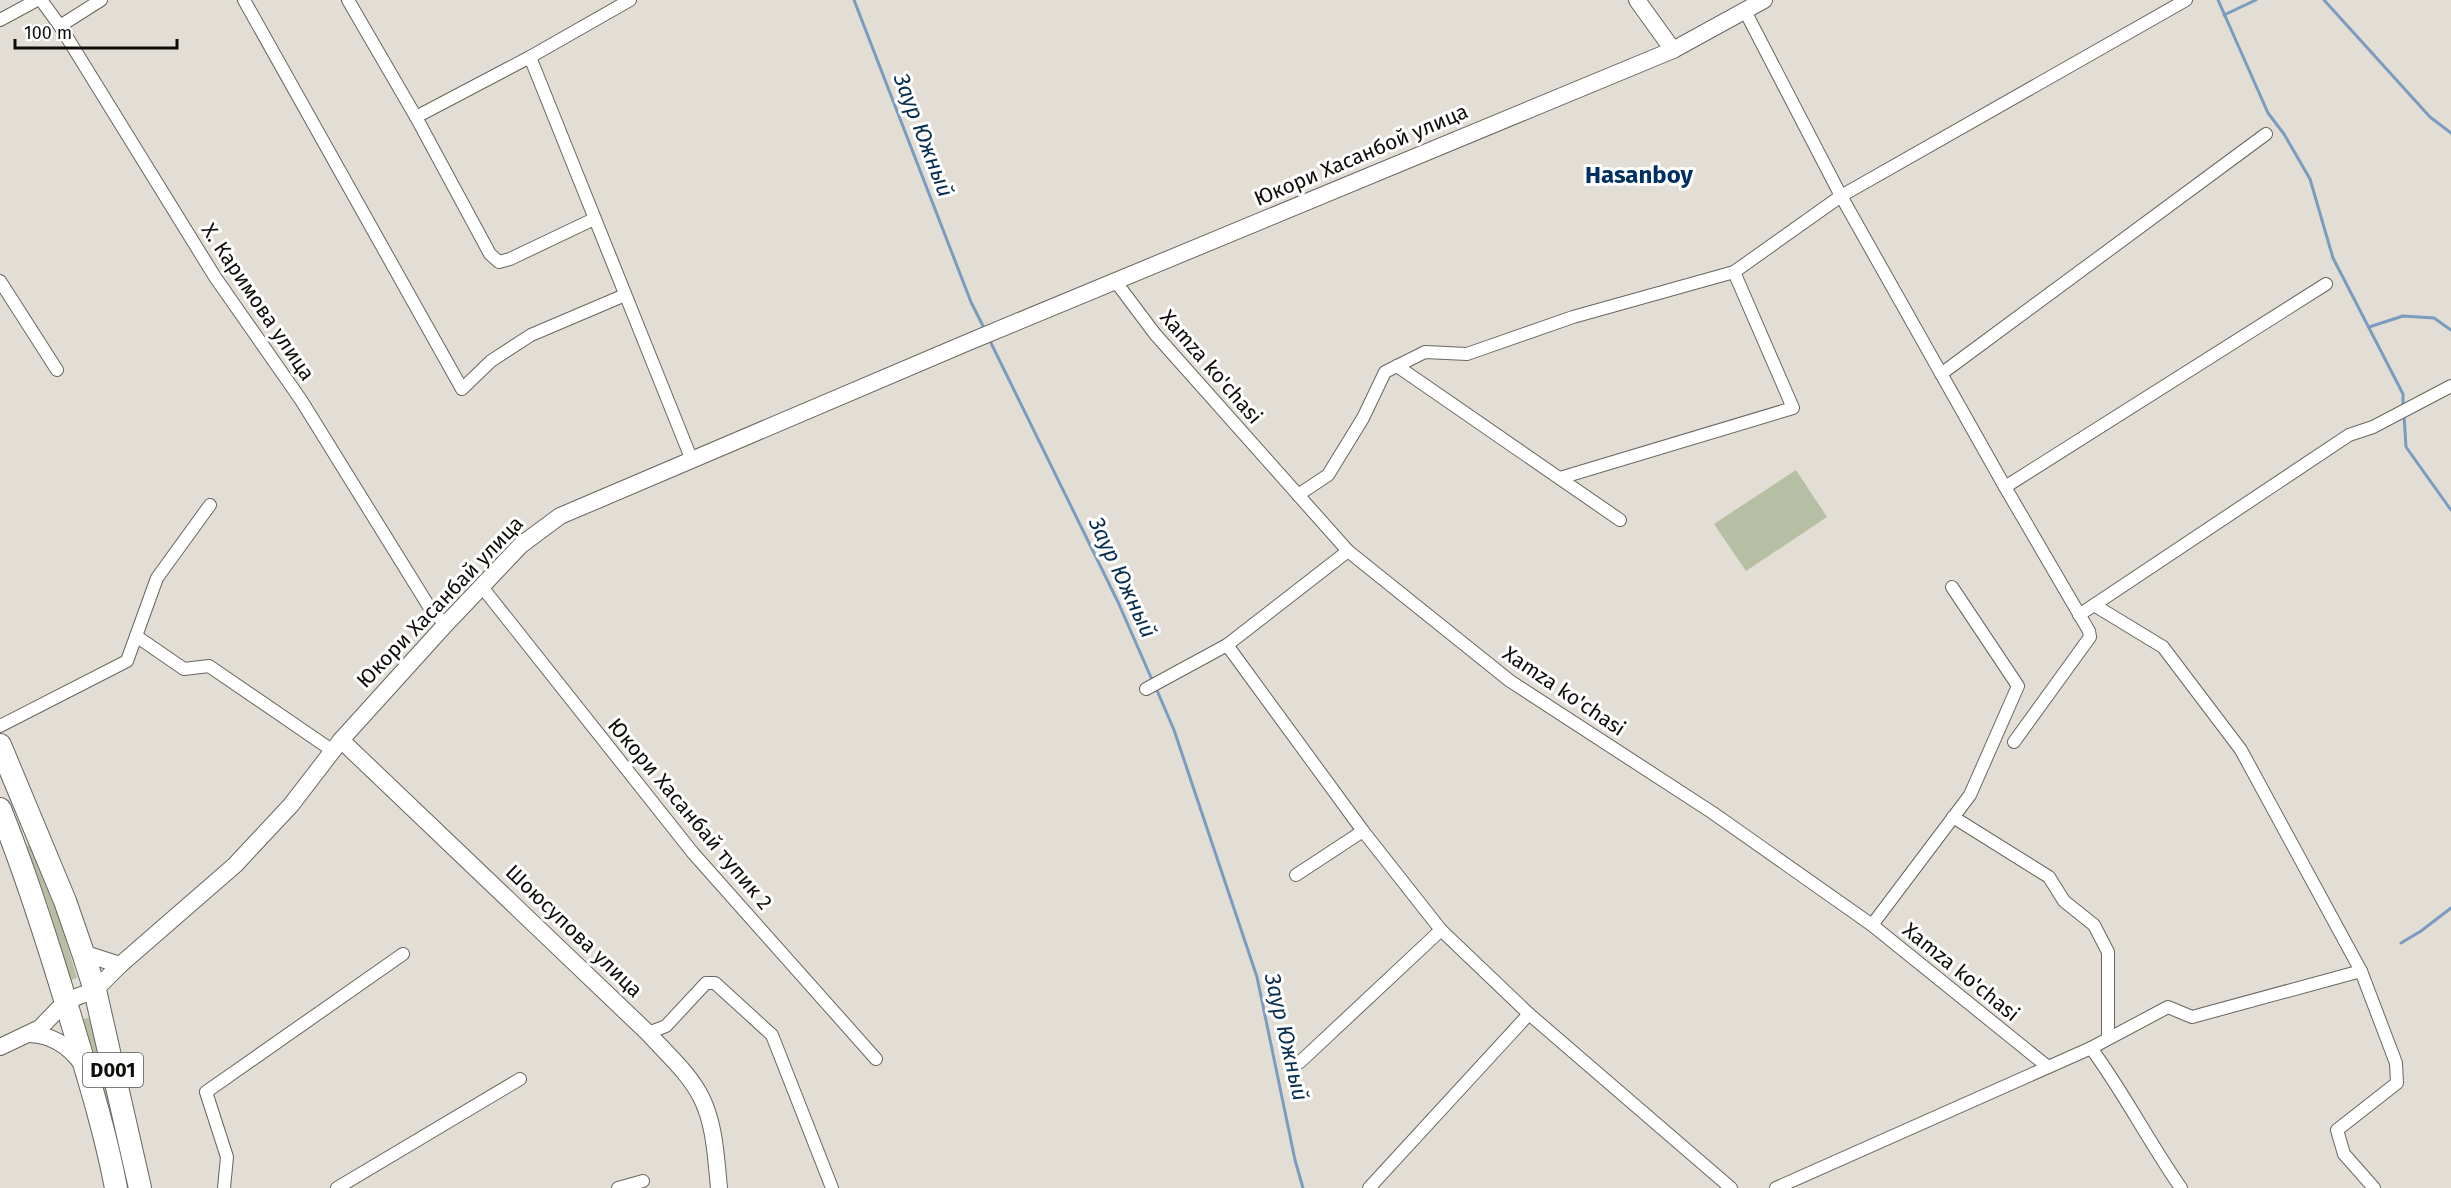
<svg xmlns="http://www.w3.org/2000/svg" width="2451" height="1188" viewBox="0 0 2451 1188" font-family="'Fira Sans',sans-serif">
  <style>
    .green { fill: #b6bfa4 }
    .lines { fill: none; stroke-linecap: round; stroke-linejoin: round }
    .stream { stroke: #7b9cbe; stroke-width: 3 }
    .street-casing { stroke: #69665f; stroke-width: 14 }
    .secondary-casing { stroke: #69665f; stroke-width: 18 }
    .highway-casing { stroke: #69665f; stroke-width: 24 }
    .street { stroke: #fff; stroke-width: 12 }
    .secondary { stroke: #fff; stroke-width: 16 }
    .highway { stroke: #fff; stroke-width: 22 }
    .labels { text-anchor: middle; stroke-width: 6; stroke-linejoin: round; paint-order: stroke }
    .shield { fill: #fff; stroke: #565654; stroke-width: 1.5 }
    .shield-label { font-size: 20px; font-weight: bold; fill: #0e0d0a }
    .street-label { font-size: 21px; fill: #0e0d0a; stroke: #fff }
    .water-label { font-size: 22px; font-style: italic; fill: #072e4f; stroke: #fff }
    .quarter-label { font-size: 24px; font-weight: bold; fill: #003061; stroke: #fff }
  </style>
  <rect width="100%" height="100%" fill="#e2ded5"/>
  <g class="green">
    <path d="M1796,470L1827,517L1746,571L1714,524Z"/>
    <path d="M33,844L57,911L77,978L71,980L49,908L27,846Z"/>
    <path d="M89,1018L130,1177L123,1178L82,1019Z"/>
  </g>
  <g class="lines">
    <g class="stream">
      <path d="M854,0L971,302L985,330"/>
      <path d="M2218,0L2268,113L2284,134L2310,179L2333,258L2403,394V406"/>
      <path d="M2324,0L2430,117L2451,133"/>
      <path d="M2224,15L2256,0"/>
      <path d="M2369,327L2403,316L2434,318L2451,330"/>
      <path d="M989,339L1118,602L1153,682"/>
      <path d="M2404,415L2406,447L2451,510"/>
      <path d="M1156,688L1174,730L1257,977L1295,1160L1303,1188"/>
      <path d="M2401,943L2421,931L2451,908"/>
    </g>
    <defs>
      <g id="street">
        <path d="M41,0L60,26L215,277L301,400L433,613L446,624"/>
        <path d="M244,0L462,389L491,361L531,335L625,295"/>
        <path d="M348,0L416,117L490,254L499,262L510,259L594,219"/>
        <path d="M1745,11L1841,196L2005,487L2089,631L2090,637L2014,742"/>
        <path d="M0,20L37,0"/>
        <path d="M60,26L101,0"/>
        <path d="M530,57L691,458"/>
        <path d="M416,117L530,57L630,0"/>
        <path d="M0,281L57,370"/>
        <path d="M1116,282L1155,334L1348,551L1510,681L1713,813L1872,925L2048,1067"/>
        <path d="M1397,366L1620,520"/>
        <path d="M1941,374L2266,134"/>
        <path d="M1560,478L1793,408L1734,272"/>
        <path d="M2005,487L2326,284"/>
        <path d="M1298,495L1328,475L1363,418L1385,372L1425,352L1467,354L1573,317L1734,272L1841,196L2186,0"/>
        <path d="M482,587L693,853L876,1059"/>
        <path d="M2094,605L2163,647L2241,750L2361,971L2396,1063L2397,1083L2337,1130L2344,1154L2374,1188"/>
        <path d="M2079,615L2349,435L2373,427L2451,386"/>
        <path d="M136,636L184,669L209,666L333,751"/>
        <path d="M1227,645L1363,831L1441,930L1529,1014L1731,1188"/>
        <path d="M1146,689L1227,645L1348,551"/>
        <path d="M0,726L127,661L157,578L210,505"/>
        <path d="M1953,817L2049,877L2064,901L2094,925L2108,952V1038"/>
        <path d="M1296,875L1363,831"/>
        <path d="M1872,925L1970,795L2018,686L1952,587"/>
        <path d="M648,1033L666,1026L706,983H715L772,1035L832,1188"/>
        <path d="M2091,1048C2124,1093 2149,1142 2181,1188"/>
        <path d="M1300,1062L1441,930"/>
        <path d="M224,1188L227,1157L206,1092L403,954"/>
        <path d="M337,1188L520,1079"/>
        <path d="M618,1188L643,1181"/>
        <path d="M1369,1188L1529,1014"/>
        <path d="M1776,1188L2091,1048L2168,1007L2192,1017L2361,971"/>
      </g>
      <g id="secondary">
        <path d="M1637,0L1673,50"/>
        <path d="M341,740L648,1033C666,1053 689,1073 701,1097C715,1124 716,1159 719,1188"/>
        <path d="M83,953L120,965"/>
        <path d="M30,1034C53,1035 69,1046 82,1064"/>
        <path d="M0,1047L40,1028L66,1001L95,990L120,965L235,865L291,805L341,740L446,624L521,545L560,516L971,341L1673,50L1764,0"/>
      </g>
      <g id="highway">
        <path d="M0,745L65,901L83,953L95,990L140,1188"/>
        <path d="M0,809C27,876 49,946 70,1016C87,1073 105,1130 116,1188"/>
      </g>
    </defs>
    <use href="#street" class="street-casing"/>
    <use href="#secondary" class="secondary-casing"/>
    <use href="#highway" class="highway-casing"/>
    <use href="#street" class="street"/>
    <use href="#secondary" class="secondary"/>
    <use href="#highway" class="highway"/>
  </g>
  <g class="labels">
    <rect class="shield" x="83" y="1053" width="60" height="34" rx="4.5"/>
    <g class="shield-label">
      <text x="113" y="1077">D001</text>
    </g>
    <g class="street-label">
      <text transform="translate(1361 155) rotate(-23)" y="7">Юкори Хасанбой улица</text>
      <text transform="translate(258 302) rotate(56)" y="7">Х. Каримова улица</text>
      <text transform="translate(1211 367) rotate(49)" y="7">Xamza ko'chasi</text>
      <text transform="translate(440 602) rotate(-46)" y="7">Юкори Хасанбай улица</text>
      <text transform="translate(1564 691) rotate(34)" y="7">Xamza ko'chasi</text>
      <text transform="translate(690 814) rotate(50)" y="7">Юкори Хасанбай тупик 2</text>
      <text transform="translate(574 931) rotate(44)" y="7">Шоюсупова улица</text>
      <text transform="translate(1961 972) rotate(39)" y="7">Xamza ko'chasi</text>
    </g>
    <g class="water-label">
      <text transform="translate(924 135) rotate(69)" y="8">Заур Южный</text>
      <text transform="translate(1123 577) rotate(65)" y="8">Заур Южный</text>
      <text transform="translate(1287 1037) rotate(77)" y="8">Заур Южный</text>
    </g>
    <g class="quarter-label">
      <text x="1639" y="183">Hasanboy</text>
    </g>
  </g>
  <path d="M15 39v9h162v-9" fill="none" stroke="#0e0d0a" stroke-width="3"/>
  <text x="24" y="39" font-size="18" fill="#0e0d0a" stroke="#ffffff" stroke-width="4.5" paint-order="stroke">100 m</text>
</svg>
